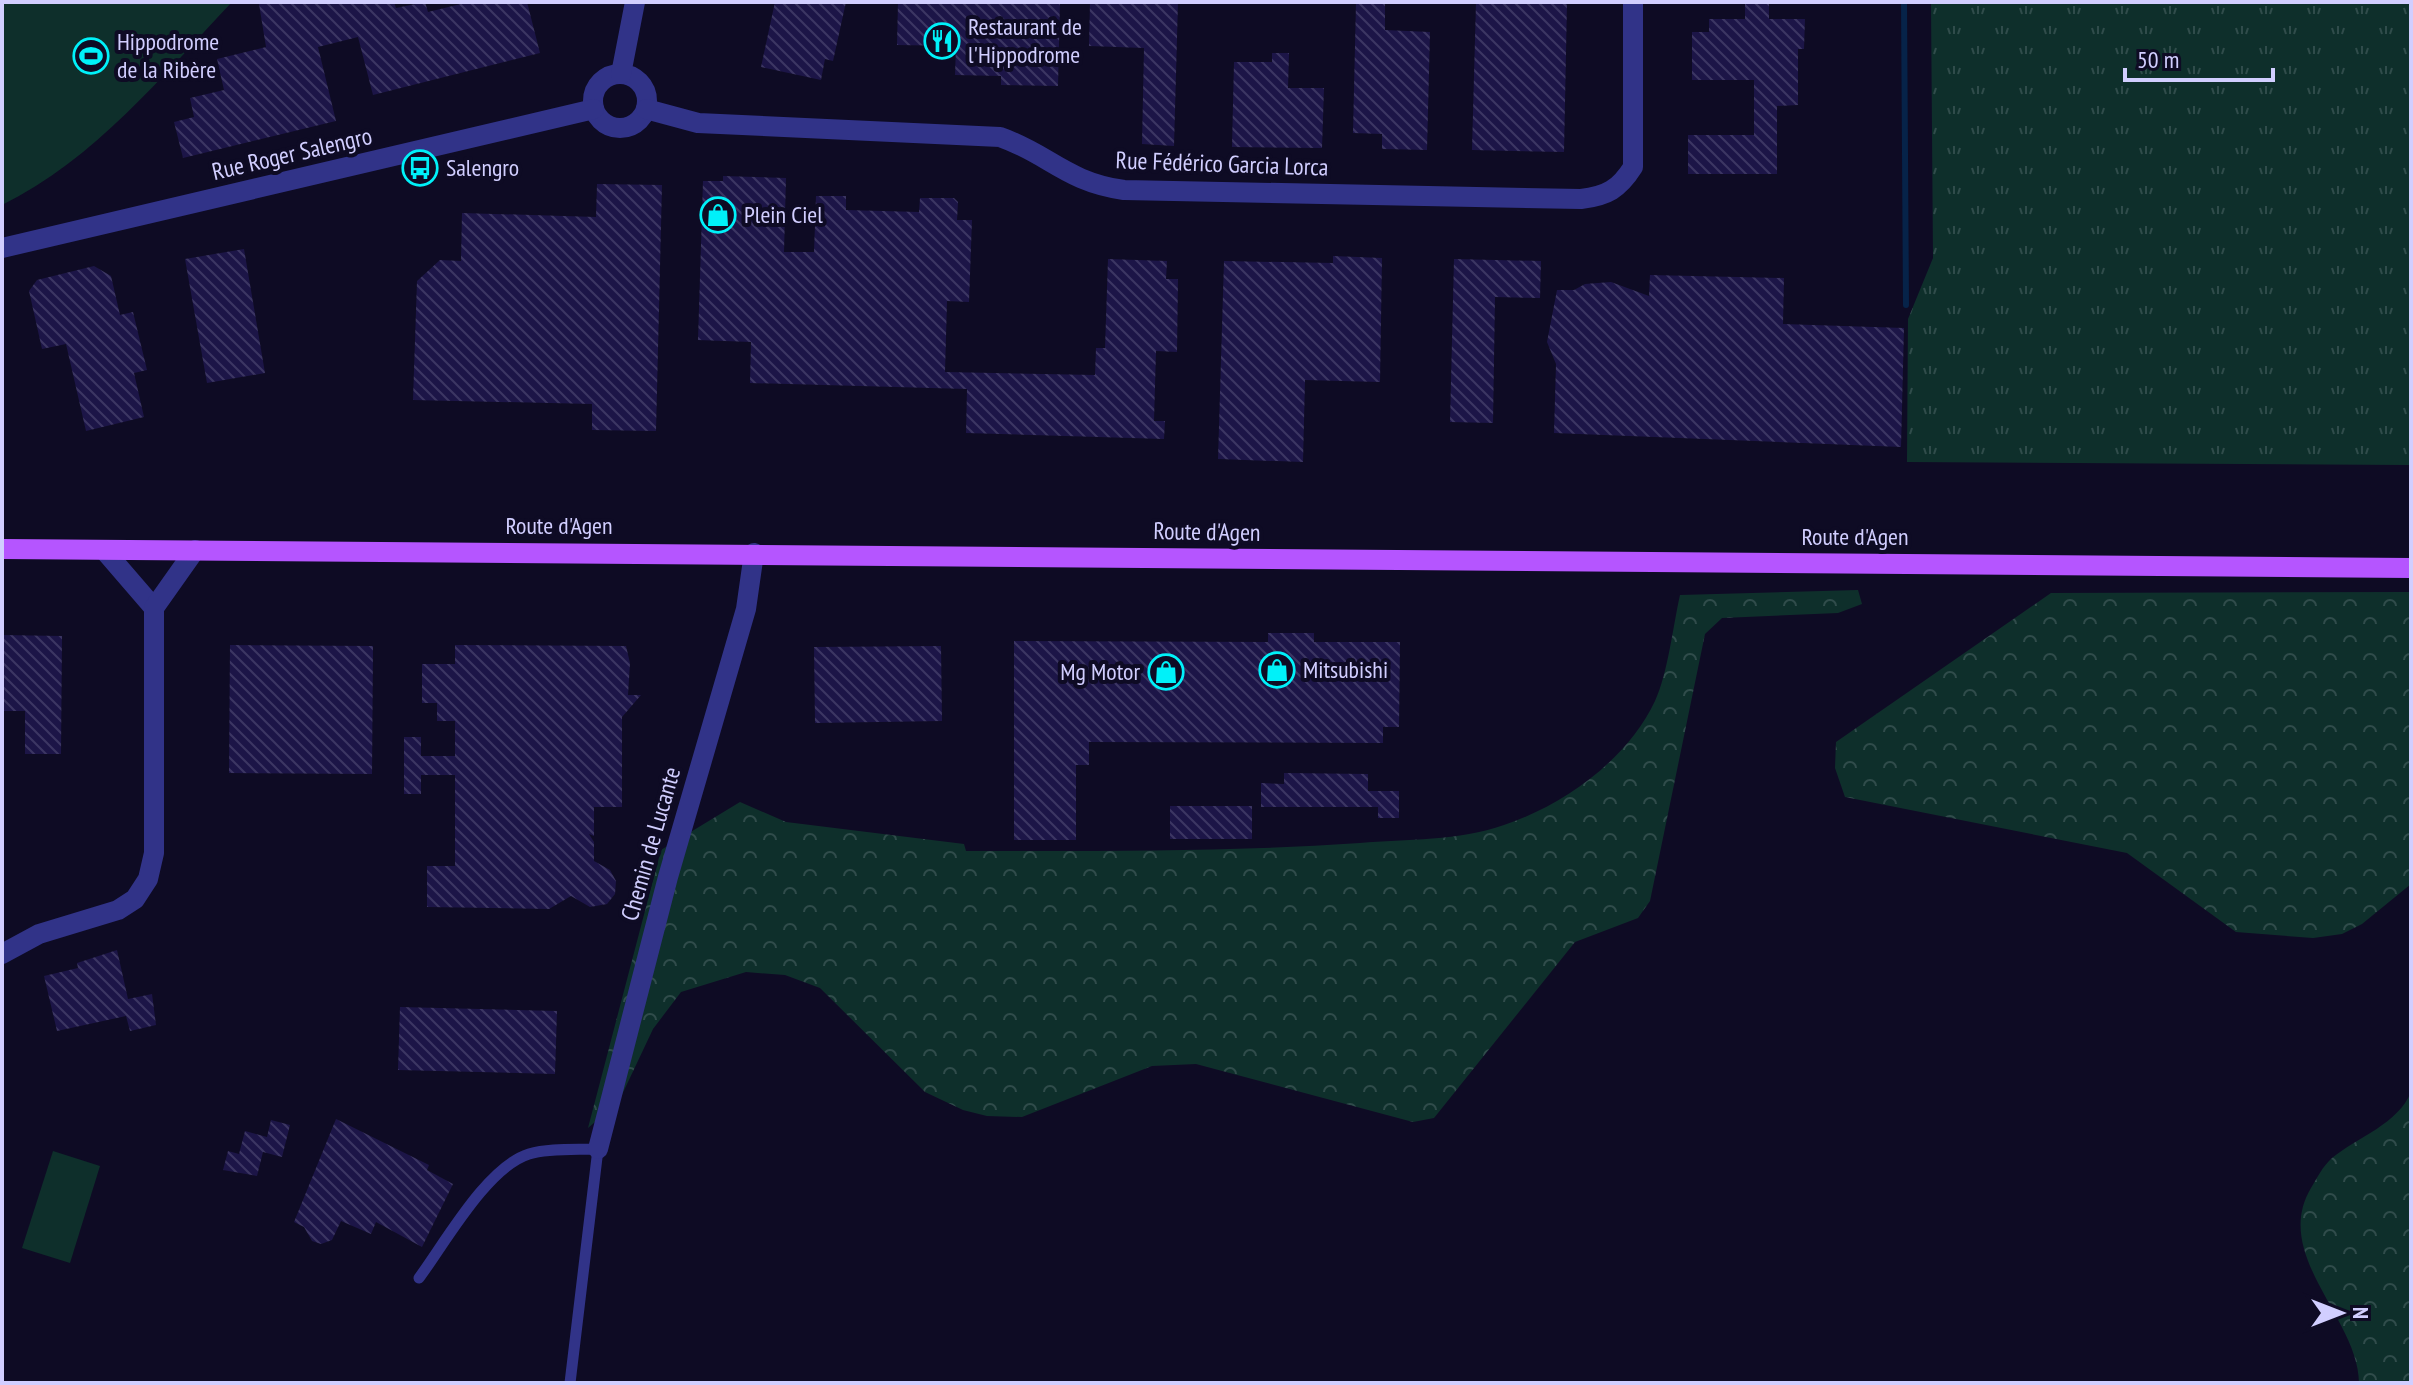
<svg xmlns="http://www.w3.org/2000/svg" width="2413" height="1385" viewBox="0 0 2413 1385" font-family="'PT Sans Narrow',sans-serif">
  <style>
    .grass { fill: url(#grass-tufts) }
    .forest { fill: url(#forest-crowns) }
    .pitch { fill: #0e2f2b }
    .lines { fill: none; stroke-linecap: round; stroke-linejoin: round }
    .stream { stroke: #062349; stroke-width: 6 }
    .building { fill: url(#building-back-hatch) }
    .lane { stroke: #313388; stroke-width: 11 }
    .street { stroke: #313388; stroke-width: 20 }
    .primary { stroke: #b555ff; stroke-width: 20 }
    .labels { text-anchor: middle; stroke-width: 8; stroke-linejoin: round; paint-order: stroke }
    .poi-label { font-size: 24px; fill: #d1ceff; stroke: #0e0b24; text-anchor: start }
    .street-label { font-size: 24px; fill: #d1ceff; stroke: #0e0b24 }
  </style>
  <defs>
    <pattern id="grass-tufts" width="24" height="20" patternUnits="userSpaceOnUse" patternTransform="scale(2)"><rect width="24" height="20" fill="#0e2f2b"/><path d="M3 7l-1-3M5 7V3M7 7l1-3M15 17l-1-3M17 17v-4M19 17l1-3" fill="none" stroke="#304c4b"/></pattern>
    <pattern id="forest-crowns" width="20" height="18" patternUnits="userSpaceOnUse" patternTransform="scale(2)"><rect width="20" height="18" fill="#0e2f2b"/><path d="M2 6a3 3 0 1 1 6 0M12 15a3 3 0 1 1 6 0" fill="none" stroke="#304c4b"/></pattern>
    <pattern id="building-back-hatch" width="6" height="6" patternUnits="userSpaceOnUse" patternTransform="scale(2)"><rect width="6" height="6" fill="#1c1547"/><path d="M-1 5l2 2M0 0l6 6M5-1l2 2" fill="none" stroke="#3c3663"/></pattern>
  </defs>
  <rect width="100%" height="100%" fill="#0e0b24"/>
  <path class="grass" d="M1931,2H2411V465L1907,462L1908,319L1933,258Z"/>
  <g class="forest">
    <path d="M1858,590L1862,604L1838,613L1722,618L1705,634L1650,901L1638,918L1575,942L1434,1118L1413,1122L1196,1064L1152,1066L1022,1117L987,1116L963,1110L925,1092L820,988L785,975L746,972L681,992L653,1029L619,1101L588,1128L661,850L740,802L786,822L964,844L966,851C1097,851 1228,852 1360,843C1407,839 1459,841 1504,825C1564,805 1627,760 1655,701C1668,673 1673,626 1680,595Z"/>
    <path d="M2411,592V884L2362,924L2342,934L2313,938L2236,932L2127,853L1845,797L1835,768L1836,742L2051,593Z"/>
    <path d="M2411,1092V1383H2359C2359,1319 2271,1255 2311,1188C2317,1178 2323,1166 2332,1158C2358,1137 2398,1124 2411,1092Z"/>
  </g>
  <g class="pitch">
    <path d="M2,2H232C163,75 94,160 2,205Z"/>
    <path d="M53,1151L100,1166L70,1263L22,1248Z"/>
  </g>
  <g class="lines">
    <path class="stream" d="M1904,2L1906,305"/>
  </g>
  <g class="building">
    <path d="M268,2H394L396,8L425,2L428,12L469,2H527L540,53L373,95L358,37L318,47L336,121L183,158L174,122L194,117L190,98L224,90L217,59L266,47L259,4Z"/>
    <path d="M775,2H846L833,61L825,59L821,80L761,67Z"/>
    <path d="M898,2H1060L1058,86L1001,85V76L955,75L956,46L897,45Z"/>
    <path d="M1090,2H1178L1174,146L1142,144L1144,48L1089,46Z"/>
    <path d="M1356,2H1385V30L1430,32L1427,150L1382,149V134L1353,133Z"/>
    <path d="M1476,2H1567L1564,152L1472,150Z"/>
    <path d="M1745,2H1769V19H1805L1804,49H1798V105L1777,106V174H1688V135H1754V80H1692V32H1709V19H1745Z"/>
    <path d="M1272,53H1289L1288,88H1324L1322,148L1232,147L1234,62H1272Z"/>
    <path d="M723,176L786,178L784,252H814L816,196H846V210L919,212L920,198H954L958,202L957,220H972L969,302L947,301L945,372L1095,375L1096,348H1105L1108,259L1167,261L1166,279H1178L1177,352L1156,351L1154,421H1165L1164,439L966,433L967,389L750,383L751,342L698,340L703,181H723Z"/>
    <path d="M597,184L662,185L656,431L592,430V404L413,400L417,281L440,260L461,261L462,213L596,217Z"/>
    <path d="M244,249L265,373L207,383L185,259Z"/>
    <path d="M1333,256L1382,258L1380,382L1305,380L1303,462L1218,459L1224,261L1333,263Z"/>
    <path d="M1454,259L1541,261L1540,298L1495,297L1493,423L1450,422Z"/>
    <path d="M94,266L111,276L120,315L133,312L147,370L134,373L144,417L86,431L66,344L42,349L29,291L37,280Z"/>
    <path d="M1650,275L1784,278L1783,324L1904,328L1901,447L1554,433L1556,364L1547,342L1557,290H1574L1585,284L1611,282L1649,296Z"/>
    <path d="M1268,633H1314V642H1400L1399,727H1383V743L1089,742V765H1076V840H1014V641L1268,642Z"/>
    <path d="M2,635L62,636L61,754H25V711H2Z"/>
    <path d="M230,645L373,646L372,774L229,773Z"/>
    <path d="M455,645L626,646L630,663L628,695H641L622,717V807H594V836L589,834L594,842V861L610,870L616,881L615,894L607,904L590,907L571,896L549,909L427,907V866H455V775H421V794H404V737H421V756H455V721H437V703H422V664H455Z"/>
    <path d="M941,646L942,721L815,723L814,647Z"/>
    <path d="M1284,773L1368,774V791H1399V818H1378V807H1261V783L1284,784Z"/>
    <rect x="1170" y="806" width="82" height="33"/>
    <path d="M117,950L128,999L152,994L156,1025L130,1031L126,1016L57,1031L44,976L78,968L77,963Z"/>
    <path d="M400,1007L557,1011L555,1074L398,1070Z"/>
    <path d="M336,1119L429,1165L427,1170L453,1184L422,1247L376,1222L371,1234L341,1221L332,1240L321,1244L312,1241L304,1227L294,1222Z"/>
    <path d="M271,1120L290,1125L282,1157L263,1152L257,1176L223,1170L228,1151L239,1154L245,1131L267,1137Z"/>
  </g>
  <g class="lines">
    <path class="lane" d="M419,1278C445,1243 487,1167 529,1154C550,1148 576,1150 598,1149L570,1383"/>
    <g class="street">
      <circle cx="620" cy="101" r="27"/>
      <path d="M621,74L635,2"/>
      <path d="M646,109L698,123L1000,137C1049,154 1066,182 1124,190L1581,199C1607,196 1619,189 1633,167V2"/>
      <path d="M2,248L594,109"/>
      <path d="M104,550L154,608"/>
      <path d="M2,954L39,934L118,910L135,899L148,879L154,853V608L195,550"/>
      <path d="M598,1149L668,877L746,609L754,553"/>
    </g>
    <path class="primary" d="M2,549L2411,568"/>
  </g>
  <defs>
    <symbol id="restaurant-ring" viewBox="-11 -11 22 22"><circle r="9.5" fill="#0e0b24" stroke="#00f1f9" stroke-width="1.5"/><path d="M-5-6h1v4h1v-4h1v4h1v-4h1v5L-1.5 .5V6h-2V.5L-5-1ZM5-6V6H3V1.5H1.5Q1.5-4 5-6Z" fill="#00f1f9"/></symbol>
    <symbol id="stadium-ring" viewBox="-11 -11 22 22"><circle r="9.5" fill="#0e0b24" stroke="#00f1f9" stroke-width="1.5"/><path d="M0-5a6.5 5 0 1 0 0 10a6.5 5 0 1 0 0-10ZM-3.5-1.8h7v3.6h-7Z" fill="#00f1f9"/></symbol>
    <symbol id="bus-ring" viewBox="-11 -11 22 22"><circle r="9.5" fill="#0e0b24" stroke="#00f1f9" stroke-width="1.5"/><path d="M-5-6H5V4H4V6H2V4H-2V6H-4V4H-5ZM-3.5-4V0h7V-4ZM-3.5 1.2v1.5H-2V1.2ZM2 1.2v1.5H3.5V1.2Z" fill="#00f1f9"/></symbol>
    <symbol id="shop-ring" viewBox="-11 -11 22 22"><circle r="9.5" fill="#0e0b24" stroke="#00f1f9" stroke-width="1.5"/><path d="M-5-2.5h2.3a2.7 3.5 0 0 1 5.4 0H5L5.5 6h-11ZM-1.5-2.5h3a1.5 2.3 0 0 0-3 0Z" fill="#00f1f9"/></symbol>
  </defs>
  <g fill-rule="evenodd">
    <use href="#restaurant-ring" x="922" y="21" width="40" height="40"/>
    <use href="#stadium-ring" x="71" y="36" width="40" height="40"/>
    <use href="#bus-ring" x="400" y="148" width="40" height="40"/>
    <use href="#shop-ring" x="698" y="195" width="40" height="40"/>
    <use href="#shop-ring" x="1257" y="650" width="40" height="40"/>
    <use href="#shop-ring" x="1146" y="652" width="40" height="40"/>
  </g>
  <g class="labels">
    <g class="poi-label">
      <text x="968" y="35">Restaurant de<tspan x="968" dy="28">l'Hippodrome</tspan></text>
      <text x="117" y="50">Hippodrome<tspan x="117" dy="28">de la Ribère</tspan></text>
      <text x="446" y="176">Salengro</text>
      <text x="744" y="223">Plein Ciel</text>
      <text x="1303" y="678">Mitsubishi</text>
      <text x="1140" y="680" text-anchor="end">Mg Motor</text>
    </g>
    <g class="street-label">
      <text transform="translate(292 154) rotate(-13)" y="8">Rue Roger Salengro</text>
      <text transform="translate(1222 164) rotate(2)" y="8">Rue Fédérico Garcia Lorca</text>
      <text x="559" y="534">Route d'Agen</text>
      <text transform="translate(1207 532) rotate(1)" y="8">Route d'Agen</text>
      <text x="1855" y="545">Route d'Agen</text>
      <text transform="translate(651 844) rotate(-74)" y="8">Chemin de Lucante</text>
    </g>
  </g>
  <rect width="2413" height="1385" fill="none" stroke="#d1ceff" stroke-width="8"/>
  <g transform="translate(2341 1313) rotate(90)" stroke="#0e0b24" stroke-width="6" paint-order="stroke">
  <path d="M0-6L14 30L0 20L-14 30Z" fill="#d1ceff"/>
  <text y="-12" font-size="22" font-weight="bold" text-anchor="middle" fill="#d1ceff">N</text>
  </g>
  <path d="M2125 68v12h148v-12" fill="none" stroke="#d1ceff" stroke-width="4"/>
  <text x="2137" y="68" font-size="24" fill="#d1ceff" stroke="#0e0b24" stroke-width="6" paint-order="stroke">50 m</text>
</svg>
